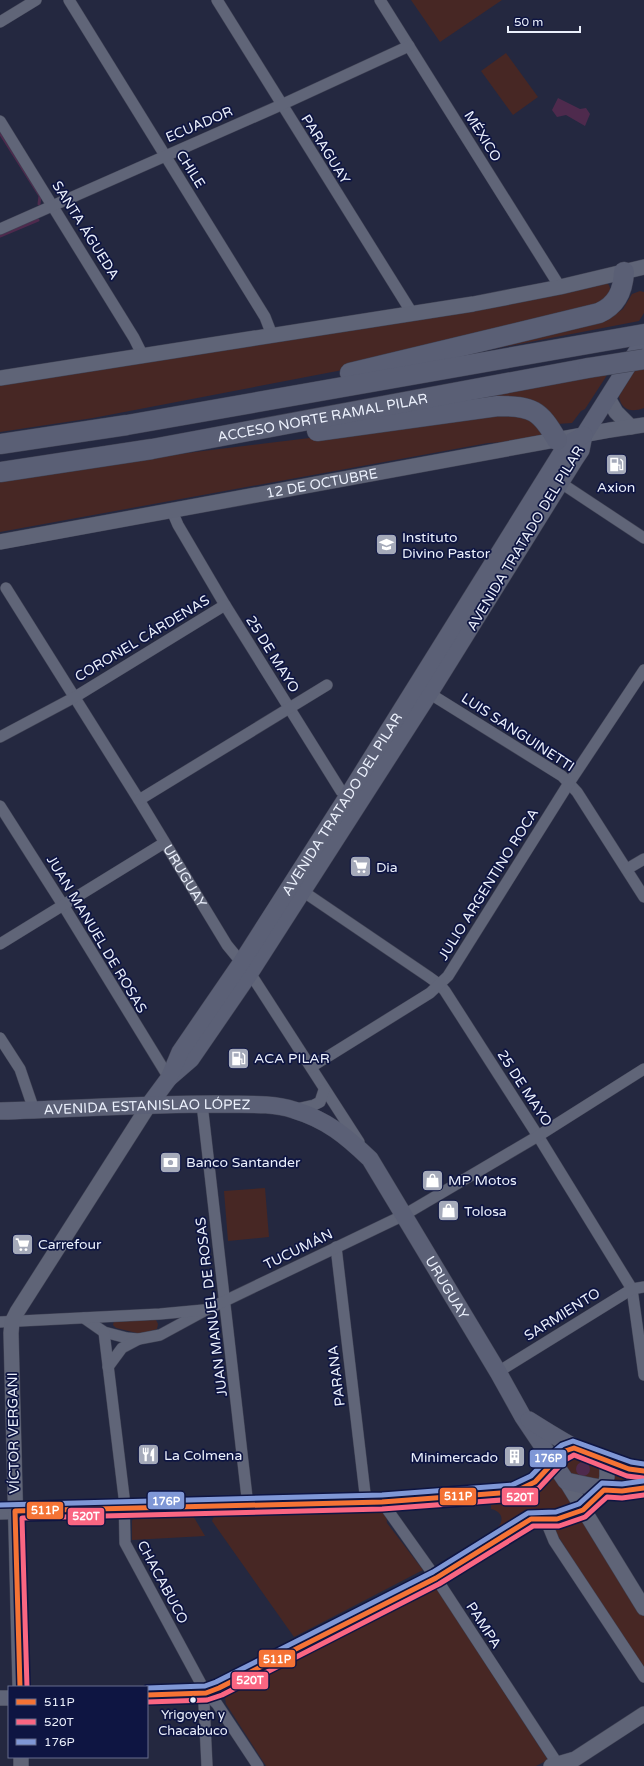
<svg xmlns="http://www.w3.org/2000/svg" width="644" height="1766" viewBox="0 0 644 1766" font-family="'Varela Round',sans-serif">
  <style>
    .green { fill: #472724 }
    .water { fill: #4e2a4d }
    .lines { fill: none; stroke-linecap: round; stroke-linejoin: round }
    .stream { stroke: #4e2a4d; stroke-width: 3 }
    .street-casing { stroke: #404355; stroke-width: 12 }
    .secondary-casing { stroke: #404355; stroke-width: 16 }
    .primary-casing { stroke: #404355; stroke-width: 18 }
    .highway-casing { stroke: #404355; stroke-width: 21 }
    .street { stroke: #606578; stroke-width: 11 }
    .secondary { stroke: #5f6477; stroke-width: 15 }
    .primary { stroke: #5b6076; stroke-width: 17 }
    .highway { stroke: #5a5f75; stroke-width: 20 }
    .highway-bridge-casing { stroke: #404355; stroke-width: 21; stroke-linecap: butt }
    .highway-bridge { stroke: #5a5f75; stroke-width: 20 }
    .bus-1-casing { stroke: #0e1542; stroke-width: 8 }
    .bus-2-casing { stroke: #0e1542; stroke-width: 8 }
    .bus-3-casing { stroke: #0e1542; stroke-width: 8 }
    .bus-1 { stroke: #f57335; stroke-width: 5 }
    .bus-2 { stroke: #fa6682; stroke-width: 5 }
    .bus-3 { stroke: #7f97d6; stroke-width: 5 }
    .bus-dot { fill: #ebf0fc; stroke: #0e1542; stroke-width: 1.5 }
    .labels { text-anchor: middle; stroke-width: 3.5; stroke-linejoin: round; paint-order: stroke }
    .bus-label { font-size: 13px; fill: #ebf0fc; stroke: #0e1542 }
    .street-label { font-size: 14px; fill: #ebf0fc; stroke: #0e1542 }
    .poi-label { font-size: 14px; fill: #ebf0fc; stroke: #0e1542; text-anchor: start }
    .line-badge { stroke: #0e1542; stroke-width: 1.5 }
    .badge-label { font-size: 11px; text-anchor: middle; font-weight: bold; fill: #fff }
  </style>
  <rect width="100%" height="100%" fill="#242840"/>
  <g class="green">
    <path d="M411,0H502L440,42Z"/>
    <path d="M506,53L538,97L513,115L481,71Z"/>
    <path d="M605,282L609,285L611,292L607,302L353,368L93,418L0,432V383Z"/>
    <path d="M640,291L644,292V313L639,321L488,350L486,349L610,318L623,309L632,294Z"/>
    <path d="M644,363V408C631,413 621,410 619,396L638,364Z"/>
    <path d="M611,369L585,409L581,411L572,423L557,424L540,409L383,419Z"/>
    <path d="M525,412L542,429L541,435L524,441L488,443L0,532V479L195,452Z"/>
    <path d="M265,1188L269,1237L228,1241L224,1191Z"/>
    <path d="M156,1320L158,1324L157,1329L141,1334L116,1328L113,1325L114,1321Z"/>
    <path d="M572,1455L600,1467V1481L573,1478L563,1464L564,1460Z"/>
    <path d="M614,1471L644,1477V1482L614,1483Z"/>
    <path d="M551,1475H554L574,1507L501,1531L498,1527C505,1519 501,1511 491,1509V1497Z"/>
    <path d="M381,1509L386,1514L387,1523L423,1570L294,1637L212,1521L215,1514L220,1513Z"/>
    <path d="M192,1514L205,1536L132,1540V1521L134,1517Z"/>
    <path d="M581,1517L644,1614V1673L555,1531L557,1527Z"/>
    <path d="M435,1586L548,1760L536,1766H266L226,1704L225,1698L226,1691Z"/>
  </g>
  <g class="water">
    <path d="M558,98L580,109L586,108L590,114L585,126L566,115L557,117L552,110Z"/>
    <circle cx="583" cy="1469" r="7"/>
  </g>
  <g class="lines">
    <g class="stream">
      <path d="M0,133L40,196L39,204"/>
      <path d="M0,236L38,220"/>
    </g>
    <defs>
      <g id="street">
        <path d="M69,0L265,317L272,335"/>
        <path d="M217,0L412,313"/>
        <path d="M380,0L560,287"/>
        <path d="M0,22L36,0"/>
        <path d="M0,121L134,338L143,356"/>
        <path d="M0,229L281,105L409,46"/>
        <path d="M561,483L644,538"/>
        <path d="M172,511L178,525L225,605L341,791L352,800"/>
        <path id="s1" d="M6,588L139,800L227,945L250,973L359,1142"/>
        <path d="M424,690L562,776L577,792L644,897"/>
        <path d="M0,737L75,697L225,605"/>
        <path d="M139,800L327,685"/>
        <path d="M0,806L63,905L169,1078"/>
        <path d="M627,869L644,859"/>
        <path d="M298,888L429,977L440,985L445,991L538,1136L632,1289L644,1375"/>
        <path d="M0,944L164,843"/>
        <path d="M0,1038L20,1069L34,1110"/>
        <path d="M311,1067L430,993L448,976L569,783L644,670"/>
        <path d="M202,1104L248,1506"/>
        <path d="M296,1109L314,1105L320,1102L324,1090"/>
        <path d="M336,1247L366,1502"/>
        <path d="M84,1318L104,1332L127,1338L139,1339L160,1335L206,1310L404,1215L538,1136L644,1069"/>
        <path d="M0,1322L160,1314L203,1310"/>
        <path d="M104,1332L124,1497L125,1543L206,1693L204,1704L207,1766"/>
        <path d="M108,1367L122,1348L139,1339"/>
        <path d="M498,1372L632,1289L644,1287"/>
        <path d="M382,1502L436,1578L559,1766"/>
        <path d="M545,1519L554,1541L644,1677"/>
        <path d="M206,1693L217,1704L258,1766"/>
      </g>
      <g id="secondary">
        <path d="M0,378L473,304L560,287L644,267"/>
        <path d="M608,398L616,412L631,427"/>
        <path id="s2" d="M0,542L610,430L644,425"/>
        <path d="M566,1481L644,1608"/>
        <path d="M0,1512L382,1502L514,1492L535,1482L560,1455L565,1451L574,1448"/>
        <path d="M20,1687L11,1333L12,1322L17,1312L149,1105"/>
        <path d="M147,1695L206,1693L219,1688L436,1578L531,1519H557L583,1510L604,1490L607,1477V1462"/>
        <path d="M0,1698H9"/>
        <path d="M21,1757V1766"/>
        <path d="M551,1766L575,1759L644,1714"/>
      </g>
      <g id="primary">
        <path d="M169,1078L191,1059L250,973L429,694L575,459L581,450L584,435L644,340"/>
        <path id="s3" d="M149,1105L169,1078L180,1052L241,963L347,797L567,444L584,435"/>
        <path id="s4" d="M0,1111C72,1109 144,1104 216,1104C241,1105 270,1102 294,1110C327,1120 346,1136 370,1159L498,1372L523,1417L566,1481C597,1488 611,1492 644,1488"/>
        <path d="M529,1420C564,1442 602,1467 644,1471"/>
      </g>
      <g id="highway">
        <path d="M350,373L599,313C617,305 623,291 624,272"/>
        <path d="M317,431L498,406C532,406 540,410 557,440"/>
        <path d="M0,444L127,425L644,334"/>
        <path id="s5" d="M0,472L152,449L588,368"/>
      </g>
    </defs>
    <use href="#street" class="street-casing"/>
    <use href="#secondary" class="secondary-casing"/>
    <use href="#primary" class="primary-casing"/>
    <use href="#highway" class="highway-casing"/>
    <use href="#street" class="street"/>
    <use href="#secondary" class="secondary"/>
    <use href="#primary" class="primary"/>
    <use href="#highway" class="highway"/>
    <defs>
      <path id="highway-bridge" d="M588,368L644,359"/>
    </defs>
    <use href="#highway-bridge" class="highway-bridge-casing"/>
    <use href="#highway-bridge" class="highway-bridge"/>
    <defs>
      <g id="bus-1">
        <path d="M20,1687L15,1511L382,1502L514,1492L535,1482L560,1455L565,1451L574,1448L629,1469L644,1471"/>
        <path d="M147,1695L206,1693L219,1688L436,1578L531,1519H557L583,1510L604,1490L622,1491L644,1488"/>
      </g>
      <g id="bus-2">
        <path d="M27,1687L22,1518L382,1509L515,1499L539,1488L565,1460L574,1455L627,1476L643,1478"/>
        <path d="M147,1702L207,1700L222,1695L439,1584L533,1526H559L585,1517L607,1497L622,1498L644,1495"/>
      </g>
      <g id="bus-3">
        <path d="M0,1505L382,1495L512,1485L531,1476L556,1450L562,1445L573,1441L631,1462L644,1464"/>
        <path d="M147,1688L205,1686L216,1682L433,1572L528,1513L556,1512L579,1504L602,1483L622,1484L643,1481"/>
      </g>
    </defs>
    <use href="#bus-1" class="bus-1-casing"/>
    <use href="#bus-2" class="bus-2-casing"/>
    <use href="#bus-3" class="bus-3-casing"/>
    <use href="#bus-1" class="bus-1"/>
    <use href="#bus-2" class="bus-2"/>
    <use href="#bus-3" class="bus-3"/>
  </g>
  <defs>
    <symbol id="fuel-square" viewBox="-11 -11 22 22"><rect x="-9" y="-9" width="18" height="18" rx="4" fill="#a5aaba" stroke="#0e1542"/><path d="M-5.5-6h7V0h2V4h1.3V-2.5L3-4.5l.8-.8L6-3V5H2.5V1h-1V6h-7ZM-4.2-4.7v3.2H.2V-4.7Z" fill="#fff"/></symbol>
    <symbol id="school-square" viewBox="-11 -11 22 22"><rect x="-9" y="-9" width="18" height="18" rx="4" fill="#a5aaba" stroke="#0e1542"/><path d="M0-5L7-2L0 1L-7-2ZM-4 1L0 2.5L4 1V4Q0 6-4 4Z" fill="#fff"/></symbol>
    <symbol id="supermarket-square" viewBox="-11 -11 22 22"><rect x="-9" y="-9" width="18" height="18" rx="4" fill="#a5aaba" stroke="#0e1542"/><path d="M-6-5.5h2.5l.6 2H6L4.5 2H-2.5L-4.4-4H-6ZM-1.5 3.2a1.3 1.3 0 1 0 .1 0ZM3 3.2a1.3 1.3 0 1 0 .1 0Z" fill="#fff"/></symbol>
    <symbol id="bank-square" viewBox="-11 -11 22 22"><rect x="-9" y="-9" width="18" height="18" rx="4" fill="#a5aaba" stroke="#0e1542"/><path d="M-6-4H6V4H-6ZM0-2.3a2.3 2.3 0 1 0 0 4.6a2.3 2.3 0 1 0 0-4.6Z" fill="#fff"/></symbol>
    <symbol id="shop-square" viewBox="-11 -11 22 22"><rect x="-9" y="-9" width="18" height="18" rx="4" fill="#a5aaba" stroke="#0e1542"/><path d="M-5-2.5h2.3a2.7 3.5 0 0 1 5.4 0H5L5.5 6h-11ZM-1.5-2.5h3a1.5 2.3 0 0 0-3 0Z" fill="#fff"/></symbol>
    <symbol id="restaurant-square" viewBox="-11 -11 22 22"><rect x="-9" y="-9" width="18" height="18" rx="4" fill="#a5aaba" stroke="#0e1542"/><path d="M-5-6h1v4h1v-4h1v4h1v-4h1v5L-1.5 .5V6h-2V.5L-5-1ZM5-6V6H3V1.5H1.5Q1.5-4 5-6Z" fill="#fff"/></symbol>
    <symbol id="building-square" viewBox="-11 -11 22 22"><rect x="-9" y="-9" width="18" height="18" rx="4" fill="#a5aaba" stroke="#0e1542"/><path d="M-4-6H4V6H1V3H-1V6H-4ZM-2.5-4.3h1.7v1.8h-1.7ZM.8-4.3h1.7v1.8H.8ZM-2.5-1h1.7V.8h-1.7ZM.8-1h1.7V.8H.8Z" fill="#fff"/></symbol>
  </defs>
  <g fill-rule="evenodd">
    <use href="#fuel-square" x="604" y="452" width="25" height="25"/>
    <use href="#school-square" x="374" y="532" width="25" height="25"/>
    <use href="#supermarket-square" x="348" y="854" width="25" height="25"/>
    <use href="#fuel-square" x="226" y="1046" width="25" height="25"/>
    <use href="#bank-square" x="158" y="1150" width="25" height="25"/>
    <use href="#shop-square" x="420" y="1168" width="25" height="25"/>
    <use href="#shop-square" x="436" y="1198" width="25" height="25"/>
    <use href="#supermarket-square" x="10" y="1232" width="25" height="25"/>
    <use href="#restaurant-square" x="136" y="1442" width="25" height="25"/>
    <use href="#building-square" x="502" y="1444" width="25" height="25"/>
  </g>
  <circle class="bus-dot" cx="193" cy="1700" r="3.5"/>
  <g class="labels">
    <g class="bus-label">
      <text x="193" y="1719">Yrigoyen y<tspan x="193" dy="16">Chacabuco</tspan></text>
    </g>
    <g class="street-label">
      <text transform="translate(199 124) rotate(-23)" y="5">ECUADOR</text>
      <text transform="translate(483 136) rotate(58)" y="5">MÉXICO</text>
      <text transform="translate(326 149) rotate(58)" y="5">PARAGUAY</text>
      <text transform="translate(191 169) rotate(58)" y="5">CHILE</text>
      <text transform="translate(86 230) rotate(58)" y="5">SANTA ÁGUEDA</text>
      <text dy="5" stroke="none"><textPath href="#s5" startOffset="327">ACCESO NORTE RAMAL PILAR</textPath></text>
      <text dy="5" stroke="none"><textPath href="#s2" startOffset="327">12 DE OCTUBRE</textPath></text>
      <text transform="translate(525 538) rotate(-59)" y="5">AVENIDA TRATADO DEL PILAR</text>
      <text transform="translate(142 638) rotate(-31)" y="5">CORONEL CÁRDENAS</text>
      <text transform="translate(273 654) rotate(58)" y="5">25 DE MAYO</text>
      <text transform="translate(518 732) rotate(33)" y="5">LUIS SANGUINETTI</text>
      <text dy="5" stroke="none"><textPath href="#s3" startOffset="358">AVENIDA TRATADO DEL PILAR</textPath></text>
      <text dy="5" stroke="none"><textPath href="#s1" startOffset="339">URUGUAY</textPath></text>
      <text transform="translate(488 884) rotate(-58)" y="5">JULIO ARGENTINO ROCA</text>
      <text transform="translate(97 934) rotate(59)" y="5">JUAN MANUEL DE ROSAS</text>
      <text transform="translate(525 1088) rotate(57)" y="5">25 DE MAYO</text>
      <text dy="5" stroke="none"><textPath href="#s4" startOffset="147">AVENIDA ESTANISLAO LÓPEZ</textPath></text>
      <text transform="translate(298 1249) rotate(-26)" y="5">TUCUMÁN</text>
      <text dy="5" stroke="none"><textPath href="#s4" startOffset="536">URUGUAY</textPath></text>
      <text transform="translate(211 1307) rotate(-97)" y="5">JUAN MANUEL DE ROSAS</text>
      <text transform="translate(562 1314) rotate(-32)" y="5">SARMIENTO</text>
      <text transform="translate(336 1376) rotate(-97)" y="5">PARANA</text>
      <text transform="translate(13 1433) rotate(-91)" y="5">VÍCTOR VERGANI</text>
      <text transform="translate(163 1582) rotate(62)" y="5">CHACABUCO</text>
      <text transform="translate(484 1625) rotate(57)" y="5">PAMPA</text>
    </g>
    <g class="poi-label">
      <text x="616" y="492" text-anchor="middle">Axion</text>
      <text x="402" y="542">Instituto<tspan x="402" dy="16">Divino Pastor</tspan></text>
      <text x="376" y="872">Dia</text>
      <text x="254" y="1063">ACA PILAR</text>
      <text x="186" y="1167">Banco Santander</text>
      <text x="448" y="1185">MP Motos</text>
      <text x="464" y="1216">Tolosa</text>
      <text x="38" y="1249">Carrefour</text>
      <text x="164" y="1460">La Colmena</text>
      <text x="498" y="1462" text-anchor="end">Minimercado</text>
    </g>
  </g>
  <g class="line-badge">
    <rect x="529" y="1449" width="38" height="19" rx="4" fill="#7f97d6"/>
    <rect x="439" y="1487" width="38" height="19" rx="4" fill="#f57335"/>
    <rect x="501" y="1487" width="38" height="19" rx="4" fill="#fa6682"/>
    <rect x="147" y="1491" width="38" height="19" rx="4" fill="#7f97d6"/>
    <rect x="26" y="1501" width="38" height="19" rx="4" fill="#f57335"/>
    <rect x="67" y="1507" width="38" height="19" rx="4" fill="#fa6682"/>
    <rect x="258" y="1649" width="38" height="19" rx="4" fill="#f57335"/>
    <rect x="231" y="1671" width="38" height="19" rx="4" fill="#fa6682"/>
  </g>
  <g class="badge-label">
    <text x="548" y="1462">176P</text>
    <text x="458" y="1500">511P</text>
    <text x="520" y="1501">520T</text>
    <text x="166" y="1505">176P</text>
    <text x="45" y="1514">511P</text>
    <text x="86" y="1520">520T</text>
    <text x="277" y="1663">511P</text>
    <text x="250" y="1684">520T</text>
  </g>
  <rect x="8" y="1686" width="140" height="72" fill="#0e1542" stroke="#666d8c"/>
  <rect x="16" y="1699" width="20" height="6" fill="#f57335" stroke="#666d8c"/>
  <text x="44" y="1706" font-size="12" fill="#ebf0fc">511P</text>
  <rect x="16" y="1719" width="20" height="6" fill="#fa6682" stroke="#666d8c"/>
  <text x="44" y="1726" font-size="12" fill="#ebf0fc">520T</text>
  <rect x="16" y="1739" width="20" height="6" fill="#7f97d6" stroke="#666d8c"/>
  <text x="44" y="1746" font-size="12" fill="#ebf0fc">176P</text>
  <path d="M508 26v6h72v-6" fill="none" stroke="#ebf0fc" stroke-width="2"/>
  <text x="514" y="26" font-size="12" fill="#ebf0fc" stroke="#0e1542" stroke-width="3" paint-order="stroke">50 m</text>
</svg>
